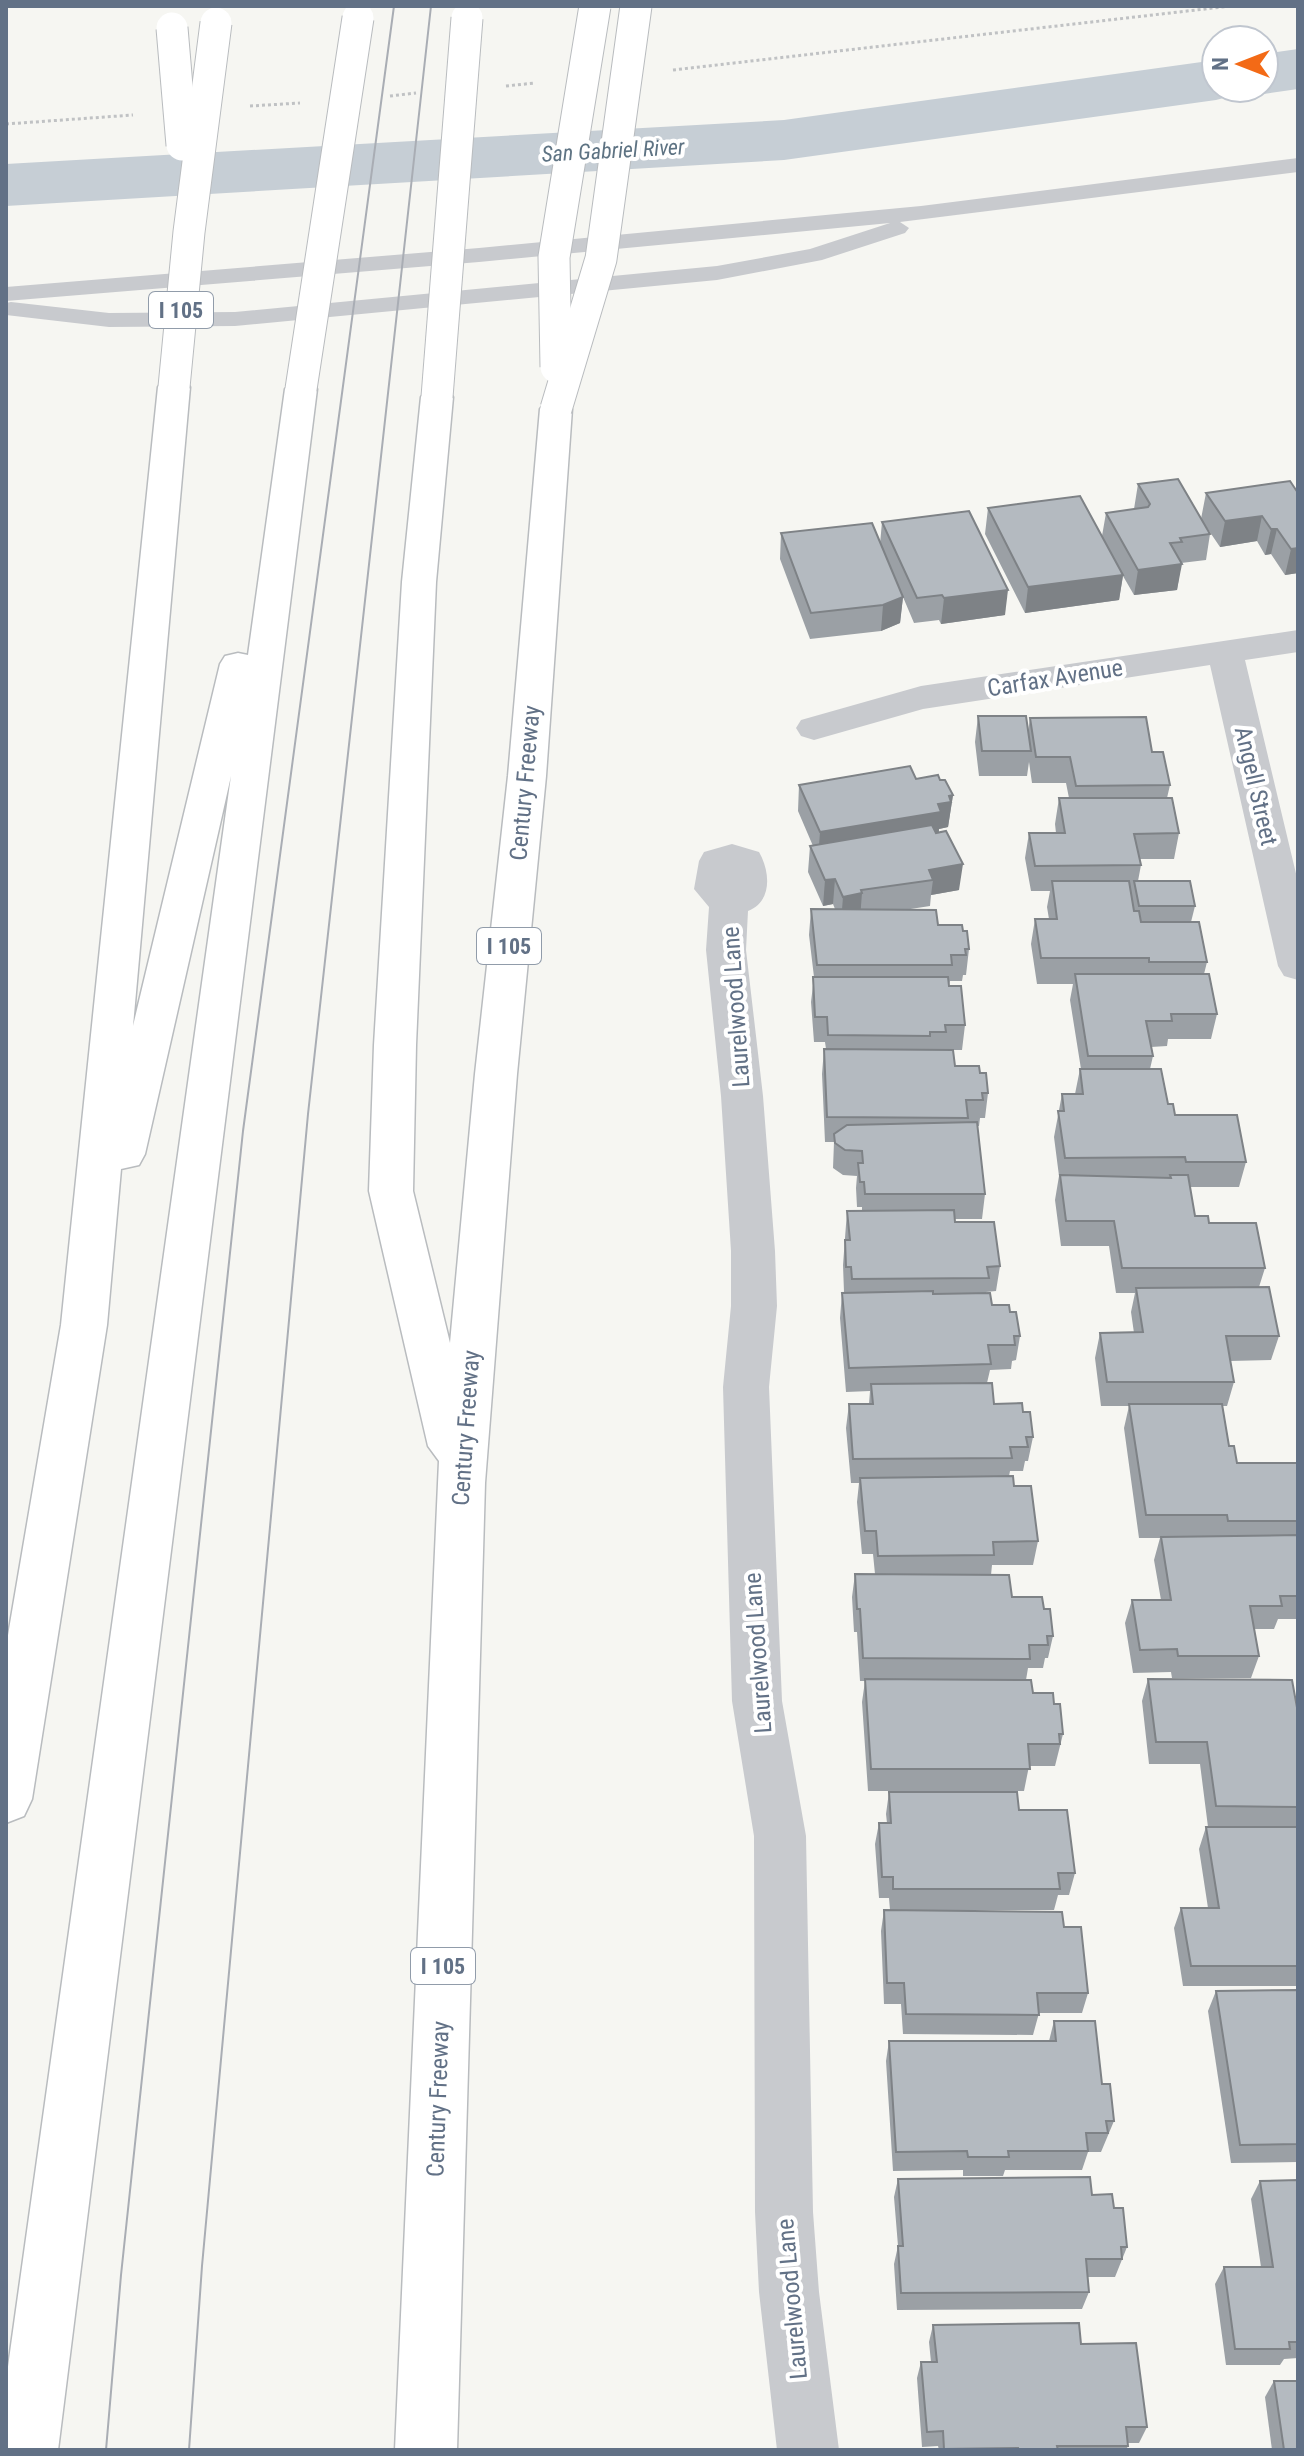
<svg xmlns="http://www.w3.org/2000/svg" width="1304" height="2456" viewBox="0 0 1304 2456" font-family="'Roboto Condensed',sans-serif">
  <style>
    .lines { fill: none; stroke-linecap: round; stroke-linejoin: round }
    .river { fill: #c6ced5; fill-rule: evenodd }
    .motorway-casing { stroke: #b9bcbf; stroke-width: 3 }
    .path { stroke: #c0c2c4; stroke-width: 3; stroke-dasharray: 3 3; stroke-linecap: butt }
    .service { fill: #c8cace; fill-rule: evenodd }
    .minor { fill: #c8cace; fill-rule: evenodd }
    .motorway { fill: #fff; fill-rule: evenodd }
    .tram { stroke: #a9adb4; stroke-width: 2 }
    .motorway-bridge-casing { stroke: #b9bcbf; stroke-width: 33; stroke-linecap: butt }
    .motorway-bridge { stroke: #fff; stroke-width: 31 }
    .wall { fill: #9ba0a5 }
    .shaded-wall { fill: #7e8286 }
    .building { fill: #b4bac0; stroke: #7e8286; stroke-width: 2 }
    .labels { text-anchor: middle; stroke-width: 8; stroke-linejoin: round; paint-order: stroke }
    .far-water-label { font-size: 22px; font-style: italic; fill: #5e7383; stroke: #fff }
    .shield { fill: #fff; stroke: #919caa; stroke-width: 2 }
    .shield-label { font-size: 22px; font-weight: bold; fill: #627186 }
    .street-label { font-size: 24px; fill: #627186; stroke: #fff }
  </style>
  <rect width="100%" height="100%" fill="#f6f6f2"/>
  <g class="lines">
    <path class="river" d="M1298,49V89L1264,94L1243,88L1239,94L1216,100L784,160L6,206V164L784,120L1216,60V88H1264V54Z"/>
    <defs>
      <g id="motorway">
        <path d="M174,377L185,380L190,387L133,1026L220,664L225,656L238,653L248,655L285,389L290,382L301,379L312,382L317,389L58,2450H6V2381L231,776L145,1154L139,1165L121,1169L107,1325L32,1799L24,1816L6,1823V1647L61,1325L158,387L163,380Z"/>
        <path d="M437,387L448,390L453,397L436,582L416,1045L413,1191L450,1343L475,1074L508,776L540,409L545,402L556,399L567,402L572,409L546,776L517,1074L485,1483L457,2450H395L439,1461L428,1446L369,1191L374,1045L402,582L421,397L426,390Z"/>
      </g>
    </defs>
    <use href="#motorway" class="motorway-casing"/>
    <g class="path">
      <path d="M673,70L1231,6"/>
      <path d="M506,86L535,83"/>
      <path d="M390,96L416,93"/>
      <path d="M250,106L300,103"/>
      <path d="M6,124L133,115"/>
    </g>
    <path class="service" d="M1298,158V172L900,222L909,228L905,233L822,260L717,280L235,326L109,327L6,315V303L11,302L109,313L235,312L717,266L810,249L890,223L479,262L6,301V287L479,248L921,206Z"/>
    <g class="minor">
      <path d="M1298,630V652L1245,660L1298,882V980L1284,976L1278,966L1210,665L923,709L814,740L801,736L796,728L801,720L921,686Z"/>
      <path d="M732,844L759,852C770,871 773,901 748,911L746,950L763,1096L775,1251L777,1306L769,1387L782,1701L806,1836L813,2212L819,2292L839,2450H777L759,2292L755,2212L754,1836L732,1701L723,1387L731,1306V1251L721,1096L706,950L709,907L694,889L699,861L704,852Z"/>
    </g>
    <use href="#motorway" class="motorway"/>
    <g class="tram">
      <path d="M106,2450L121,2275L243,1131L394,6"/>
      <path d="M189,2450L202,2266L308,1114L431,6"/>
    </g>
    <defs>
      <g id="motorway-bridge">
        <path d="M172,28L182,145"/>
        <path d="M556,367L554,257L595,6"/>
        <path d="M174,387L189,232L216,23"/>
        <path d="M301,389L358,18"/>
        <path d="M437,397L467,18"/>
        <path d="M556,409L601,259L636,6"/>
      </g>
    </defs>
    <use href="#motorway-bridge" class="motorway-bridge-casing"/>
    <use href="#motorway-bridge" class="motorway-bridge"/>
  </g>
  <g class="wall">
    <path d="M1138,484L1210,534L1206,560L1181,563L1177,590L1134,595L1123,576L1119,600L1025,613L985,534L988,508L1102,536L1106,513L1134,509Z"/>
    <path d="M1298,485V573L1285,575L1271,554L1265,555L1257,541L1220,547L1201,519L1206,493L1297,491Z"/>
    <path d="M882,522L1005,615L941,624L939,620L914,623L903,597L900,623L881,631L810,639L780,559L781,533L880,544Z"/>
    <path d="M978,716L1028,732L1030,718L1152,752L1170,785L1167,798L1179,833L1174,859H1140L1141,865L1138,881L1195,906L1191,922L1207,962L1204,974L1217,1014L1211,1039H1168L1167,1046L1151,1047L1153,1056L1150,1069L1168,1104L1175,1115L1246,1162L1239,1187H1190L1195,1216L1209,1223L1265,1268L1259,1287L1279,1336L1271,1360L1230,1361L1234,1382L1227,1406H1222L1229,1446L1237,1463H1298V1619H1278L1274,1629H1254L1259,1656L1251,1678H1172L1171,1672L1133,1673L1125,1623L1132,1600H1161L1154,1560L1160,1538H1139L1124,1428L1129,1406H1101L1095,1358L1100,1333H1134L1131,1312L1135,1293H1116L1109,1246H1061L1055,1200L1059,1176L1054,1137L1062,1094H1075L1080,1069H1081L1070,1000L1073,984H1037L1031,944L1035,919H1049L1047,907L1050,891H1031L1025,858L1029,833H1056L1055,824L1059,798H1069L1066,783H1032L1029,762L1027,776H979L975,742Z"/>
    <path d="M916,779L940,780L953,795L948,827L939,829V832L959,890L931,895L930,906L904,910L938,925L963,931L969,949L966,975H963L962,981H950L949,985L965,1025L962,1050H953L955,1066L980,1073L988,1093L985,1118H980L979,1126H977L985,1194L982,1219H955V1222L1000,1266L996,1291L986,1292V1294L992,1305L1010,1312L1020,1336L1016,1360L1012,1361L1011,1369L990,1370L987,1383L994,1404L1023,1412L1033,1437L1028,1461H1025L1023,1471H1010L1009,1476L1038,1541L1033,1565H992L991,1575L1012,1597L1044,1609L1053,1636L1048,1658H1045L1043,1668H1028L1026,1680L1033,1693L1054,1704L1063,1734L1055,1766H1029L1024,1791H868L862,1702L865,1681H860L857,1632H854L852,1597L855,1574H875L873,1554H862L857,1502L859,1483H851L846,1428L849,1404H869L870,1391L846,1392L840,1318L842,1293H849L844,1292L843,1265L847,1211H862V1207H857L856,1188L857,1176L843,1175L833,1168L834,1142H825L822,1074L824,1049H826L825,1042H814L811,1002L814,977L809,935L811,909H835L833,904L823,906L808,872L810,846H813L798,811L799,785Z"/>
    <path d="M1148,1679L1298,1713V1986H1183L1174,1928L1181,1908H1208L1199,1849L1206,1827H1208L1200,1764H1149L1142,1701Z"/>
    <path d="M889,1792L1019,1810L1075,1873L1069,1895H1058L1054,1910H890L889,1898H879L875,1844L879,1823H887L886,1814Z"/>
    <path d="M884,1910L1064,1927L1088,1993L1082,2013H1039L1033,2035L903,2034L901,2004H884L881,1931Z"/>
    <path d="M1298,1990V2162L1231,2163L1208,2011L1216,1991Z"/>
    <path d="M1054,2021L1102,2084L1114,2121L1101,2152H1088L1082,2170H1005L1003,2176H963V2170L893,2171L886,2061L889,2041H1049Z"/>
    <path d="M898,2179L1092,2195L1114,2208L1127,2247L1115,2277H1087L1089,2292L1082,2309L897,2310L894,2264L898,2246L894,2197Z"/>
    <path d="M1298,2180V2358L1284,2359L1280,2365H1226L1215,2284L1224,2267H1261L1251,2199L1260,2181Z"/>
    <path d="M933,2325L1081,2344L1147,2427L1139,2443H1128V2446L1126,2450H939L938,2446L922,2447L917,2378L921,2362H931L929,2342Z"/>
    <path d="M1274,2381L1298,2450H1272L1265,2397Z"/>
  </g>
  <g class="shaded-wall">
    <path d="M1262,516L1257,541L1220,547L1225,521Z"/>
    <path d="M1271,529H1277L1271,554L1265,555Z"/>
    <path d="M1298,548V573L1285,575L1291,549Z"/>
    <path d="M1182,564L1177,590L1134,595L1138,570Z"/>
    <path d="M1123,575L1119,600L1025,613L1028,587Z"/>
    <path d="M1008,590L1005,615L941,624L944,598Z"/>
    <path d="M903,597L900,623L881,631L883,605Z"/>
    <path d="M953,795L948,827L939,829L938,837L818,858L820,832L938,804L949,796Z"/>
    <path d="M963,864L959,890L931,895L933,880L929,870Z"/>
    <path d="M835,879L833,904L823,906L825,880Z"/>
    <path d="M862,893L860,919L841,922L843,897Z"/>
  </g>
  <g class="building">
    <path d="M1178,479L1210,534L1180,538L1182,542L1170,543L1182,564L1138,570L1106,513L1148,507L1150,504L1138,484Z"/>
    <path d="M1290,481L1298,493V548L1291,549L1277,529H1271L1262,516L1225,521L1206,493Z"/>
    <path d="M1080,496L1123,575L1028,587L988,508Z"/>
    <path d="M969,511L1008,590L944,598L942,595L917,598L882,522Z"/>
    <path d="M872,523L903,597L883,605L811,613L781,533Z"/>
    <path d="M978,716H1026L1031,751H982Z"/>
    <path d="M1146,717L1152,752H1163L1170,785L1076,786L1070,757H1036L1030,718Z"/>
    <path d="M910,766L916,779L938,775L940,780H945L953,795L949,796L951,802L938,804L941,812L820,832L799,785Z"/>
    <path d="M1059,798H1172L1179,833L1134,834L1141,865L1035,866L1029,833H1065Z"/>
    <path d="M932,825L936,833L946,831L963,864L929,870L933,880L861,890L862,893L843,897L835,879L825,880L810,846Z"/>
    <path d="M1052,881H1129L1134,911H1139L1141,922H1199L1207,962H1149V958H1041L1035,919H1057Z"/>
    <path d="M1134,881H1190L1195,906H1139Z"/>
    <path d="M811,909L936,910L938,925H962L963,931H967L969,949H965L966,955H951L952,965H817Z"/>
    <path d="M1075,974H1209L1217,1014H1171L1172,1021H1146L1153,1056H1088Z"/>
    <path d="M813,977H948L949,986H961L965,1025H945L946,1032H930V1036L828,1035L827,1017H815Z"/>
    <path d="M824,1049L953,1050L955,1066H979L980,1073H986L988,1093H982L983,1100H966L968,1118L827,1117Z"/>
    <path d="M1080,1069H1161L1168,1104H1173L1175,1115H1237L1246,1162H1186L1185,1157L1065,1158L1058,1111H1064L1062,1094H1083Z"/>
    <path d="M977,1122L985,1194H865L864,1182H860L858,1163H863L862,1151L845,1150L835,1143L834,1134L847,1125Z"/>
    <path d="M1060,1175L1171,1178L1170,1175H1188L1195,1216H1208L1209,1223H1256L1265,1268H1122L1114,1221H1066Z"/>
    <path d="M954,1210L955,1222H994L1000,1266L987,1267L989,1278L852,1279L851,1267H846L845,1240H850L847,1211Z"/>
    <path d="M1269,1287L1279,1336H1226L1234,1382H1107L1100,1333L1143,1332L1136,1288Z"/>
    <path d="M933,1291V1294L990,1293L992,1305H1009L1010,1312H1016L1020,1336H1014L1015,1345H988L991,1364L849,1368L842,1293Z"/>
    <path d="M992,1383L994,1404L1022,1403L1023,1412H1030L1033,1437H1026L1028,1447H1010L1012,1458L853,1459L849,1404H873L871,1384Z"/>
    <path d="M1129,1404H1222L1229,1446H1234L1237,1463H1298V1521H1228L1227,1515H1146Z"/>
    <path d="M1013,1476L1014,1486H1031L1038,1541L993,1542L994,1555L878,1556L876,1531H865L860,1478Z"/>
    <path d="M1298,1535V1596H1280L1282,1606H1250L1259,1656H1178L1177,1649L1140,1650L1132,1600H1171L1161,1537Z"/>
    <path d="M855,1574L1009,1575L1012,1597H1042L1044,1609H1050L1053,1636H1047L1048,1645H1029L1030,1659L863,1658L860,1609H857Z"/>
    <path d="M865,1679L1031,1680L1033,1693H1053L1054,1704H1060L1063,1734H1059L1060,1744H1028L1030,1769H871Z"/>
    <path d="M1148,1679L1292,1680L1298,1713V1807L1216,1806L1207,1742H1156Z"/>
    <path d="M889,1792H1017L1019,1810H1067L1075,1873H1058L1060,1889H893V1877H882L879,1823H891Z"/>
    <path d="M1206,1827H1298V1966H1191L1181,1908H1219Z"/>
    <path d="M884,1910L1062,1912L1064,1927H1081L1088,1993H1037L1039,2015L906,2014L904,1983H887Z"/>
    <path d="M1298,1990V2144L1240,2145L1216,1991Z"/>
    <path d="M1054,2021H1095L1102,2084H1110L1114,2121H1106L1108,2133H1086L1088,2151H1008L1009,2157H968L967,2151L896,2152L889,2041H1056Z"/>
    <path d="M1090,2177L1092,2195L1112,2194L1114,2208H1123L1127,2247H1121L1122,2259H1086L1089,2292L901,2293L898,2246H903L898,2179Z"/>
    <path d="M1298,2180V2342H1289L1290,2349H1235L1224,2267H1273L1260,2181Z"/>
    <path d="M1079,2323L1081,2344L1136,2343L1147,2427H1126L1128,2446H1057L1058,2450H1018V2448L944,2449L943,2431L927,2432L921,2362H937L933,2325Z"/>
    <path d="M1274,2381H1298V2450H1284Z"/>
  </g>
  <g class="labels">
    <g class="far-water-label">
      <text transform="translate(613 150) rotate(-3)" y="8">San Gabriel River</text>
    </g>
    <g class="shield">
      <rect x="149" y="292" width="64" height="36" rx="6"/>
      <rect x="477" y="928" width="64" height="36" rx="6"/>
      <rect x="411" y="1948" width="64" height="36" rx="6"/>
    </g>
    <g class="shield-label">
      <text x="181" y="318">I 105</text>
      <text x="509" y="954">I 105</text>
      <text x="443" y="1974">I 105</text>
    </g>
    <g class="street-label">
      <text transform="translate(1055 678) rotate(-9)" y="8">Carfax Avenue</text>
      <text transform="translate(525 783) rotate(-85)" y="8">Century Freeway</text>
      <text transform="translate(1256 786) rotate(77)" y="8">Angell Street</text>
      <text transform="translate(736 1007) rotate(-94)" y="8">Laurelwood Lane</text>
      <text transform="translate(466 1428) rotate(-86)" y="8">Century Freeway</text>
      <text transform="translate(758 1653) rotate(-94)" y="8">Laurelwood Lane</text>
      <text transform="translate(438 2099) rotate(-88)" y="8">Century Freeway</text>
      <text transform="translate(792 2299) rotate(-95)" y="8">Laurelwood Lane</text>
    </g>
  </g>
  <rect width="1304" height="2456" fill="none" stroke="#627186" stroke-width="16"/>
  <g transform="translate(1240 64) rotate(270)"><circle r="38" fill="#ffffff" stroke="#c0c6cf" stroke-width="2"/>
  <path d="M0-6L14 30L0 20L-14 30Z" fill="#f36a16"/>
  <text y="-12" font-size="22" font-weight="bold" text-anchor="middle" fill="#627186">N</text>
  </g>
</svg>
